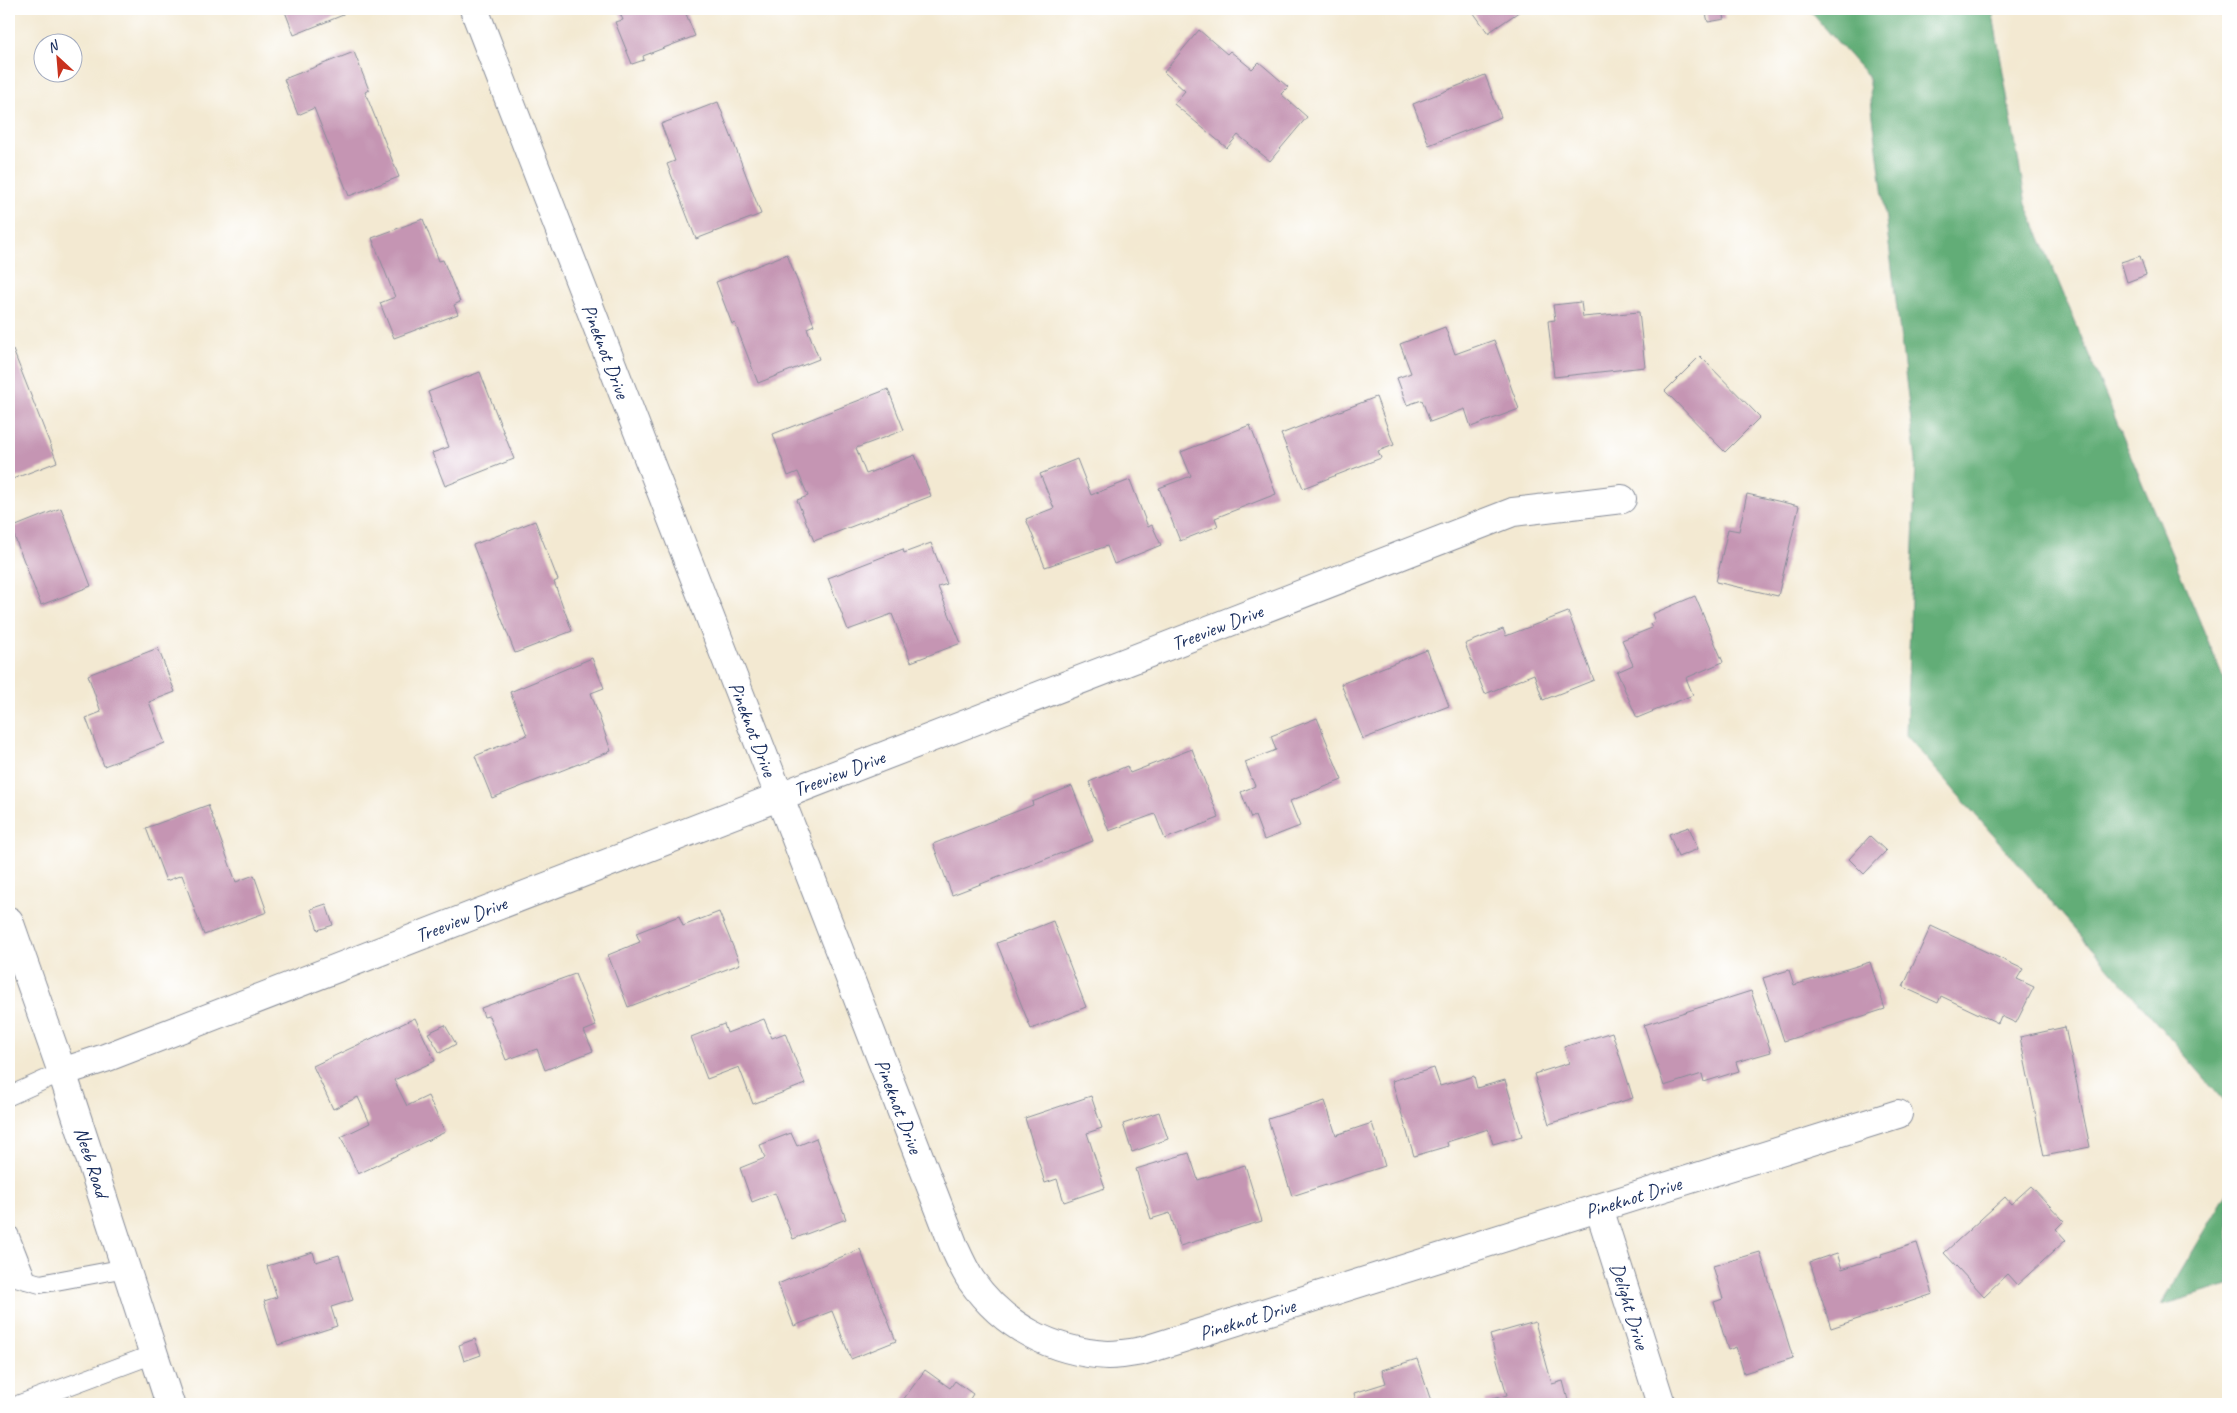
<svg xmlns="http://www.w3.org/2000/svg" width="2237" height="1413" viewBox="0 0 2237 1413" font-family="Caveat,sans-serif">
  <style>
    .forest { fill: #62ad77; stroke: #3e6e6a }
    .building { fill: #c595b3 }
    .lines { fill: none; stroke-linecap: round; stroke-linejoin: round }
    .service-casing { stroke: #878c98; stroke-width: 20 }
    .minor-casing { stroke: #878c98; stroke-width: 30 }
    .tertiary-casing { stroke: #878c98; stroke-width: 30 }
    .service { stroke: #fff; stroke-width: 18 }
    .minor { stroke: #fff; stroke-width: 28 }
    .tertiary { stroke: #fff; stroke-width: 28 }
    .labels { text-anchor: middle; stroke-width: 4.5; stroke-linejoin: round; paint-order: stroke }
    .street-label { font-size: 20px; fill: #1b2f5e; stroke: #fff }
  </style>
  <rect width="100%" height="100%" fill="#fff"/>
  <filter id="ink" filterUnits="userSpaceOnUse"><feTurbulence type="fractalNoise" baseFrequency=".02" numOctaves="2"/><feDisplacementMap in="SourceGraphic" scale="10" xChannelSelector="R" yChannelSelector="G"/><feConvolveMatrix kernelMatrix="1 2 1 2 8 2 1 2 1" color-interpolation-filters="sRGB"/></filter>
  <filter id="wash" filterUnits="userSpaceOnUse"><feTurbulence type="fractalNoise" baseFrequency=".0096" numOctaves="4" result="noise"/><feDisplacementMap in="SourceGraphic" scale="20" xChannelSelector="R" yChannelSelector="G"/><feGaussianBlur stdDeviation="1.12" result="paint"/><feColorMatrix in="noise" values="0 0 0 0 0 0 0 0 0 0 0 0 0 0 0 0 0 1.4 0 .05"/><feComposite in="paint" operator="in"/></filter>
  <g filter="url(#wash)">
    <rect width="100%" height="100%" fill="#f3e9d2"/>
    <g class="forest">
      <path d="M1808,9H1992L2026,204L2228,689V1105L1906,735L1916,461L1868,76Z"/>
      <path d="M2228,1192V1286L2161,1305Z"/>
    </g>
    <g id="blocks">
      <g class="building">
        <path d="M284,9H341L343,15L294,35Z"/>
        <path d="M618,9H684L695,36L643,56L644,60L632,64L615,22L623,20Z"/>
        <path d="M1471,9H1523L1488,33Z"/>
        <path d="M1705,9H1722L1725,19L1708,22Z"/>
        <path d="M1199,30L1227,54L1230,51L1252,69L1259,62L1288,87L1281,94L1307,117L1270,161L1238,135L1227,148L1174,104L1185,91L1164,72Z"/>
        <path d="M354,52L369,90L365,92L399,177L349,196L314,108L298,115L284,79Z"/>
        <path d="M1485,75L1501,117L1429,145L1413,104Z"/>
        <path d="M718,102L761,214L696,239L667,164L675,161L661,124Z"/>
        <path d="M423,219L439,261L443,260L460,302L454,305L458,314L394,338L380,303L395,297L372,238Z"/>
        <path d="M787,254L814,325L807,328L819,359L758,383L735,323L732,324L716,282Z"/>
        <path d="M2140,256L2146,275L2127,282L2121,262Z"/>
        <path d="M1581,302L1583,317L1639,312L1645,367L1554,377L1548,321L1555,320L1553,305Z"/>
        <path d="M1445,327L1455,354L1494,340L1519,409L1471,427L1465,409L1430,422L1422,400L1407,405L1397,378L1411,373L1400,344Z"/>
        <path d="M13,350L57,462L10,480L9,352Z"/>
        <path d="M1700,356L1760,417L1725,452L1665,391Z"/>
        <path d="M480,372L514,459L445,486L432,453L449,447L428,392Z"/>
        <path d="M888,389L904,430L856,448L866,474L915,455L931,496L814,541L797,500L808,496L798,472L788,476L773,434Z"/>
        <path d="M1376,397L1394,445L1378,451L1381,458L1303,488L1281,434Z"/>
        <path d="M1250,425L1276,494L1215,518L1218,526L1180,541L1159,488L1191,476L1181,452Z"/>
        <path d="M1077,459L1091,495L1130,480L1148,527L1152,525L1161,545L1114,564L1107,546L1045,567L1026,519L1054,508L1040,474Z"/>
        <path d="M1747,494L1799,506L1778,596L1716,582L1728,529L1739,531Z"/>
        <path d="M61,508L91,586L41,605L11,528Z"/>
        <path d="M535,521L558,580L554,582L572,631L515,653L473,545Z"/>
        <path d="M931,543L947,584L938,587L961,643L911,662L892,614L848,630L828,578L903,549L904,553Z"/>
        <path d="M1695,596L1723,662L1686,678L1693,695L1637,718L1617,672L1633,665L1622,640L1652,628L1650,624L1655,622L1652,614Z"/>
        <path d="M1568,612L1594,680L1543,700L1534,674L1485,694L1465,644L1503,629L1506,636Z"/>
        <path d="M158,648L175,692L149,702L165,743L104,766L86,718L101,712L88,675Z"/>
        <path d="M1427,650L1449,706L1363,739L1341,684Z"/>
        <path d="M592,658L604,688L591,693L611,751L492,798L475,756L527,735L510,692Z"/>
        <path d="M1317,718L1342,780L1290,801L1300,826L1264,840L1255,816L1251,818L1241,792L1255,786L1245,762L1276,750L1271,736Z"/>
        <path d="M1192,749L1219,818L1165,839L1155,814L1109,831L1089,782L1127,766L1130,773Z"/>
        <path d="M1072,786L1093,841L952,895L933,844L1033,805L1032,802Z"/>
        <path d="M208,805L236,882L254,875L267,912L204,935L182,875L166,881L146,828Z"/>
        <path d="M1689,827L1698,849L1678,857L1669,834Z"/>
        <path d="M1870,836L1886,851L1864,874L1849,859Z"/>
        <path d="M326,904L333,925L318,930L311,909Z"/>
        <path d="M719,912L740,964L628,1007L608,955L640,942L636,933L679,916L683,926Z"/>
        <path d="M1053,921L1086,1007L1031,1029L997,943Z"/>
        <path d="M1931,926L2023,969L2017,979L2034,987L2016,1023L2001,1016L1998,1023L1941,996L1938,1003L1903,987Z"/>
        <path d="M1870,962L1885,1009L1784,1041L1763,978L1789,970L1794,985Z"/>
        <path d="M575,974L596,1026L584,1031L593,1051L545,1070L537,1049L506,1060L489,1016L484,1017L481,1008Z"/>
        <path d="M1751,991L1771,1052L1736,1062L1739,1071L1704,1082L1702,1074L1664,1086L1644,1025Z"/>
        <path d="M415,1018L435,1061L394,1080L407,1106L428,1096L445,1132L358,1174L341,1137L370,1123L358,1097L333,1109L313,1066Z"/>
        <path d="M764,1019L772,1038L785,1033L805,1084L753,1104L739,1067L707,1079L691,1037L724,1024L727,1033Z"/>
        <path d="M445,1025L456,1044L440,1053L428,1033Z"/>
        <path d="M2065,1027L2090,1147L2044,1156L2020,1037Z"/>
        <path d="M1612,1032L1633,1098L1549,1124L1534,1074L1569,1063L1564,1047Z"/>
        <path d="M1434,1068L1440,1086L1474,1076L1477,1088L1505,1080L1522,1136L1493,1144L1488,1129L1447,1142L1448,1146L1414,1156L1392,1081Z"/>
        <path d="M1091,1096L1102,1128L1087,1133L1105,1188L1064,1202L1057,1179L1045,1183L1025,1118Z"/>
        <path d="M1325,1101L1336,1135L1372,1123L1385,1166L1292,1196L1268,1119Z"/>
        <path d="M1159,1112L1168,1139L1132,1152L1123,1124Z"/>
        <path d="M791,1133L797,1146L816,1138L846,1219L793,1239L775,1193L752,1202L740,1168L765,1158L760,1145Z"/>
        <path d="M1189,1153L1198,1180L1245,1165L1262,1221L1180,1246L1170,1213L1151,1219L1136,1169Z"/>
        <path d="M2031,1186L2064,1221L2056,1229L2066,1240L2017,1285L2007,1274L1984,1296L1944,1253L2005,1197L2011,1204Z"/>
        <path d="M1917,1243L1933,1294L1831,1328L1810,1262L1837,1253L1842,1269L1882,1256L1881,1254Z"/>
        <path d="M860,1249L896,1341L851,1359L832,1311L794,1326L778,1284Z"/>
        <path d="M313,1252L316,1262L339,1255L353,1300L331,1307L337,1326L278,1345L264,1301L277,1297L267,1266Z"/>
        <path d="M1760,1252L1793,1358L1744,1373L1736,1347L1728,1350L1714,1302L1723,1299L1713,1266Z"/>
        <path d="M1535,1322L1552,1384L1563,1381L1569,1404H1485L1484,1401L1507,1395L1490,1335Z"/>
        <path d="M475,1339L481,1355L464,1361L459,1345Z"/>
        <path d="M1417,1359L1432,1404H1346L1356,1401L1354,1393L1386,1383L1382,1370Z"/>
        <path d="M925,1370L950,1388L955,1381L973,1394L968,1402L972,1404H900Z"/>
      </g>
    </g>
  </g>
  <g filter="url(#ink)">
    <use href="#blocks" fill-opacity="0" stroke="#878c98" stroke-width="1"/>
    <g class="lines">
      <defs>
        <g id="service">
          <path d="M9,1096L62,1072"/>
          <path d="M9,1234L27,1280"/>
          <path d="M9,1275L40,1284L126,1268"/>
          <path d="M20,1404L154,1354"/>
        </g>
        <g id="minor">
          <path d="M474,9L955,1249C960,1260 965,1271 971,1280C1003,1326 1052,1352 1108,1355C1119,1355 1131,1353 1142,1351L1898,1114"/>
          <path d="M62,1072L105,1058L1513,512L1622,499"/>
          <path d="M1599,1208L1661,1404"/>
        </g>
        <path id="tertiary" d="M9,921L62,1072L170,1404"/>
      </defs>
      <use href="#service" class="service-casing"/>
      <use href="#minor" class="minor-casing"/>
      <use href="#tertiary" class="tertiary-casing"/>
      <use href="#service" class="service"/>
      <use href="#minor" class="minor"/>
      <use href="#tertiary" class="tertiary"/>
    </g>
  </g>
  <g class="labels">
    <g class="street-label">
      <text transform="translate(606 351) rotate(69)" y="7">Pineknot Drive</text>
      <text transform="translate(1217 627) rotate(-21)" y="7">Treeview Drive</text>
      <text transform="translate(753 729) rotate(69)" y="7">Pineknot Drive</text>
      <text transform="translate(839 773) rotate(-21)" y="7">Treeview Drive</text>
      <text transform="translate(461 919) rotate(-21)" y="7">Treeview Drive</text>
      <text transform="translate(899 1106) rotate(69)" y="7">Pineknot Drive</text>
      <text transform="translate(92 1162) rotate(72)" y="7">Neeb Road</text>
      <text transform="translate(1633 1197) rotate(-17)" y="7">Pineknot Drive</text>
      <text transform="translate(1630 1306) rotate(73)" y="7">Delight Drive</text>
      <text transform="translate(1247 1319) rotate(-17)" y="7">Pineknot Drive</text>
    </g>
  </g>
  <rect width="2237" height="1413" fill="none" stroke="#fff" stroke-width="30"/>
  <g transform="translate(58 58) rotate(334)"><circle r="24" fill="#ffffff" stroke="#a4acbf"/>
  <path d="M0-4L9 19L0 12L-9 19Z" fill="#c8321e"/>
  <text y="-8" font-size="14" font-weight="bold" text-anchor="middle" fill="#1b2f5e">N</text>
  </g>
</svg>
